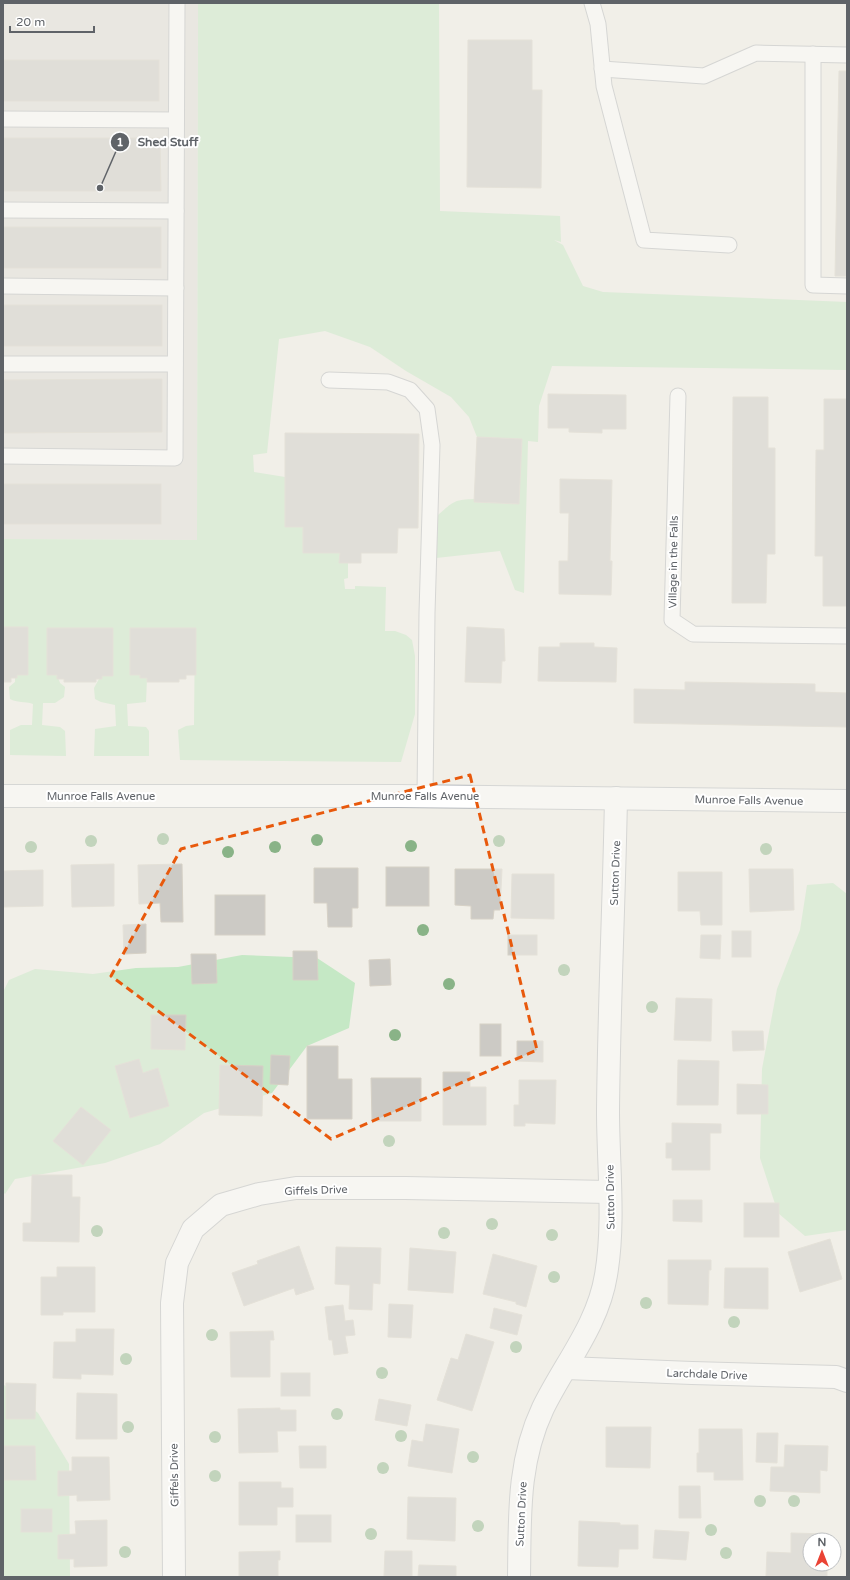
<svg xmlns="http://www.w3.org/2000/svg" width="850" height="1580" viewBox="0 0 850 1580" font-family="'Varela Round',sans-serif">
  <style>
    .industrial { fill: #e0deda }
    .green { fill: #c5e8c5 }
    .building { fill: #cccac5; stroke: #d6d1c6 }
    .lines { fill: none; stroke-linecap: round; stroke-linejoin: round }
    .lane-casing { stroke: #b5b8bc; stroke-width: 17 }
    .street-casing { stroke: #b5b8bc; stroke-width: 24 }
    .secondary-casing { stroke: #b6babf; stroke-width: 24 }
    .lane { stroke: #fff; stroke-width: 15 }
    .street { stroke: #fff; stroke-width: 22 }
    .secondary { stroke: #fff; stroke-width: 22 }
    .tree { fill: #89b387 }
    .marked { fill: none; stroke: #e8590c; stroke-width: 3; stroke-dasharray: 8 5; stroke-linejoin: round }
    .labels { text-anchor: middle; stroke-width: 4; stroke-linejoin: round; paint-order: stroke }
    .street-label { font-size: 11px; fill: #5f6368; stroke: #fff }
    .leader { fill: none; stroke: #5f6368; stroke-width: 1.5 }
    .callout-dot { fill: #5f6368; stroke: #fff; stroke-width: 1.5 }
    .mark-label { font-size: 12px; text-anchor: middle; font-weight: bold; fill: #fff }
    .callout-label { font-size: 12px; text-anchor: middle; font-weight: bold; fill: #5f6368; stroke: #fff; stroke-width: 4; stroke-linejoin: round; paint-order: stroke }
  </style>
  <rect width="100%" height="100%" fill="#f1efe8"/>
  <path class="industrial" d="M3,3H198L197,540L3,539Z"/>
  <g class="green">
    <path d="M198,3H439L440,211L560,216L561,242L554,240L563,245L583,286L603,292L847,302V370L552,366L539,406L538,442L528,441L524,593L515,590L500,551L436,558L438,515C454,501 454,500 474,499V502L519,504L522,439L477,437L469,417L451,397L406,371L370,347L325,331L279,339L267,453L253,455L254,472L285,477V527H303V553H340V562L348,563V578L344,579L345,589H355V586L386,587L385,631H395L406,635L412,640L415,656V714L401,762L180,760L178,730L186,726L194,725L195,628H130V674L140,675V678H147L146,702L127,704L128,726L146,727L149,731V756H94L95,729L116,726L115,705L101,702L95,699L94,688L99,679H102V676L113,675V628H47V674L57,675L60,683L65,687L64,697L55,703H43L42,725L60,727L65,731L66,756L10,755V730L21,725H32L33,704C25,701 17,703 10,699L9,687L15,682V678H17V675H28V627H3V539L197,540Z"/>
    <path d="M833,883L847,894V1230L805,1236L778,1213L760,1158L762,1069L777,989L800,930L807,885Z"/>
    <path d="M242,955L317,958L355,983L349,1028L307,1046L272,1093L204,1113L160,1144L105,1163L15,1179L5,1194L3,1192V992L9,980L35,969L93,974L136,968L178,967Z"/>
    <path d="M4,1385L38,1413L69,1464L70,1577H3V1386Z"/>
  </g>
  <g class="building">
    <path d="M468,40H532V90H542L541,188L467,187Z"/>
    <rect x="3" y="60" width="156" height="41"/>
    <path d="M839,71H847V276H835Z"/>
    <path d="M3,138H160L161,191H3Z"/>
    <rect x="3" y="227" width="158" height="41"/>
    <rect x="3" y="305" width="159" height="41"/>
    <path d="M162,379V432L3,433V380Z"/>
    <path d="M548,394L626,395V429H602V433L569,432V428H548Z"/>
    <path d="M733,397H768V448H775V554H767L766,603H732Z"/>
    <path d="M824,399H847V606H823V556H815L816,450H824Z"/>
    <path d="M285,433L419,434L418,528H398L397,553H361V563H339L340,553H303V527H285Z"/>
    <path d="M477,437L522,439L519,504L474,502Z"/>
    <path d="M560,479L612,480L610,561H612L611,595L559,594V561H568L569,513H560Z"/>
    <rect x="3" y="484" width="158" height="40"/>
    <path d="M3,627H28V675H17V678H11V682H3Z"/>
    <path d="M467,627L504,629L505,661H502L501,683L465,682Z"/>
    <path d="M47,628H113V676H102V679H96V682H64V679H57V675H47Z"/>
    <path d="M130,628H196V675H186V679H179V682H147V678H140V675H130Z"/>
    <path d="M560,643H594V647L617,648L616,682L538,681L539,647H560Z"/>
    <path d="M685,682L815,684V692L847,693V727L634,723V689L685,690Z"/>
    <path d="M114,864V906L72,907L71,865Z"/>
    <path d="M182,864L183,922H161L160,903L139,904L138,865Z"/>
    <rect x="386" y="867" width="43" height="39"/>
    <path d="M314,868H358V908H352V927H328L327,903H314Z"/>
    <path d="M455,869H502L500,910H494L493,919H471V906L455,905Z"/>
    <path d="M749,869H793L794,910L750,912Z"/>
    <path d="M43,870V906L3,907V871Z"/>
    <path d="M678,872H722V925H701L700,911H678Z"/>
    <path d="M512,874H554V919L511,918Z"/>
    <rect x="215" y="895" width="50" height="40"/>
    <path d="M146,924V953L124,954L123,925Z"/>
    <rect x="732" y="931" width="19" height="26"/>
    <rect x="508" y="935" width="29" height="20"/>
    <path d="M701,935H721L720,959L700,958Z"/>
    <path d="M293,951H317L318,980H293Z"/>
    <path d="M191,954H216L217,983L192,984Z"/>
    <path d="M390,959L391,985L370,986L369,960Z"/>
    <path d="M676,998L712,999L711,1041L674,1040Z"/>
    <path d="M151,1015H186L185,1050L151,1049Z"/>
    <rect x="480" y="1024" width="21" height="32"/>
    <path d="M732,1031H763L764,1050L733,1051Z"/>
    <path d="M517,1041H543V1062L517,1061Z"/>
    <path d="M307,1046H338V1079H352V1119H307Z"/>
    <path d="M271,1055L290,1056L288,1085L270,1084Z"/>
    <path d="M139,1059L143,1073L158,1068L169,1106L130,1118L115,1066Z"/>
    <path d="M678,1060L719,1061L718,1105H677Z"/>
    <path d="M220,1065L263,1066L262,1116L219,1115Z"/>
    <path d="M443,1072H470V1087H486V1125H443Z"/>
    <path d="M371,1078H421V1121H372Z"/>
    <path d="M519,1080H556L555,1124L525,1123V1126H514V1105H519Z"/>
    <path d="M737,1084L768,1085V1114H737Z"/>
    <path d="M81,1107L111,1130L83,1165L53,1141Z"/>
    <path d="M672,1123L721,1124V1133H710V1170H672V1158H666V1143H672Z"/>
    <path d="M32,1175H72V1197H80L79,1242L23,1241V1223H31Z"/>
    <path d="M673,1200H702V1222L673,1221Z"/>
    <rect x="744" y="1203" width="35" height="34"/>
    <path d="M830,1239L842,1279L800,1292L788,1252Z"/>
    <path d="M299,1246L314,1289L296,1295L294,1288L244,1306L232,1273L258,1264L257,1261Z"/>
    <path d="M336,1247L381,1248L380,1284L373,1283L372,1310L349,1309L350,1285L335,1284Z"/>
    <path d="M410,1248L456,1252L453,1293L408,1290Z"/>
    <path d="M493,1254L537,1266L526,1307L516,1304V1302L483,1294Z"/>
    <path d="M668,1260H711V1270H709L708,1305L668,1304Z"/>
    <path d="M57,1267H95V1312H63V1315H41V1277H57Z"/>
    <path d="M725,1268H768V1309L724,1308Z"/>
    <path d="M389,1304L413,1305L411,1338L388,1337Z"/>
    <path d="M343,1305L345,1321L353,1320L355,1335L345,1336L348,1353L334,1355L332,1340H329L325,1307Z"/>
    <path d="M494,1308L522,1315L517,1335L490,1328Z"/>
    <path d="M76,1329H114L113,1375L81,1374V1379L53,1378L54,1342H76Z"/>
    <path d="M273,1331L274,1340H270V1377H231L230,1332Z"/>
    <path d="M466,1334L494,1342L472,1411L437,1400L451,1358L458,1360Z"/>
    <rect x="281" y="1373" width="29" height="23"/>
    <path d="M6,1383L36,1384L35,1419H6Z"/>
    <path d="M77,1393L117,1394V1439H76Z"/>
    <path d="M379,1399L411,1405L407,1426L375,1420Z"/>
    <path d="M280,1408V1410H296V1431H277L278,1452L239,1453L238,1409Z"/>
    <path d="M426,1424L459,1429L452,1473L408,1466L412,1440L423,1442Z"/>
    <path d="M606,1427H651L650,1468L606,1467Z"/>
    <path d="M699,1429H742L743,1480H714V1472H697V1453H699Z"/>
    <path d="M757,1433H778L777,1463L756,1462Z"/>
    <path d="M785,1445L828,1446L827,1471L820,1470V1493L770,1491L771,1467H784Z"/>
    <path d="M4,1446H35L36,1480H4Z"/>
    <path d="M299,1446H326V1468H300Z"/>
    <path d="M72,1457H109L110,1500L77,1501V1495L58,1496V1471H72Z"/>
    <path d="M239,1482H281V1488H293V1507H277V1525H239Z"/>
    <path d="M679,1486H700L701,1518H679Z"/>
    <path d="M408,1497L456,1498L455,1541L407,1539Z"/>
    <rect x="21" y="1509" width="31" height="23"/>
    <rect x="296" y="1515" width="35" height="27"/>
    <path d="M107,1520V1566L74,1567V1559H58V1535L76,1534L75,1521Z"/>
    <path d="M579,1521L620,1523V1525H638V1549H619L618,1567L578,1566Z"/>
    <path d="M655,1530L689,1532L686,1560L653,1558Z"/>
    <path d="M791,1533L828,1534V1540H810V1564H827V1577L766,1576L767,1552L791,1553Z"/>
    <path d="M280,1551V1560H278V1577H239V1552Z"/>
    <path d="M385,1551H412V1576H384Z"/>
    <path d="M419,1565L456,1566V1577H418Z"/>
  </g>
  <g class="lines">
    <defs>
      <g id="lane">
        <path d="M592,3L598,24L604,86L644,240L729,245"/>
        <path d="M813,54V285L847,286"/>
        <path d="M602,69L704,76L756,53L847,55"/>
        <path d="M3,119L176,120"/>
        <path d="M3,210L176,211"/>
        <path d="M3,286L176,288"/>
        <path d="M3,364H175"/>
        <path d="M329,380L388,382L410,390L427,409L432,445L427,613L425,796"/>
        <path d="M678,396L672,620L693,634L847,636"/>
        <path d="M3,456L175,458L177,3"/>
      </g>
      <g id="street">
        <path d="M566,1368L692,1373L836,1377L847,1381"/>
        <path d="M174,1577L172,1303L177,1263L193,1229L221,1205L259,1194L296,1188H405L609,1192"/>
        <path d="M519,1577C520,1518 517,1463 543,1408C565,1363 598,1325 606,1275C615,1222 608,1164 608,1111C609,1007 614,902 616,798"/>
      </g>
      <path id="secondary" d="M3,796H398L847,801"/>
    </defs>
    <use href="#lane" class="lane-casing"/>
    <use href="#street" class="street-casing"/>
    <use href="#secondary" class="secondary-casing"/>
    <use href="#lane" class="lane"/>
    <use href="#street" class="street"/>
    <use href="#secondary" class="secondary"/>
  </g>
  <g class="tree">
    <circle cx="163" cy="839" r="6"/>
    <circle cx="317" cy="840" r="6"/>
    <circle cx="91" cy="841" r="6"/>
    <circle cx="499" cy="841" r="6"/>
    <circle cx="411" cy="846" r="6"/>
    <circle cx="31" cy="847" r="6"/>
    <circle cx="275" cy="847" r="6"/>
    <circle cx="766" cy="849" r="6"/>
    <circle cx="228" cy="852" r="6"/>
    <circle cx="423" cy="930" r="6"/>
    <circle cx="564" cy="970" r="6"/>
    <circle cx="449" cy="984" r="6"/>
    <circle cx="652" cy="1007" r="6"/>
    <circle cx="395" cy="1035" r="6"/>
    <circle cx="389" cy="1141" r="6"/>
    <circle cx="492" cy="1224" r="6"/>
    <circle cx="97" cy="1231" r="6"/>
    <circle cx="444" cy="1233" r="6"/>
    <circle cx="552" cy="1235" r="6"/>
    <circle cx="554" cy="1277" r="6"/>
    <circle cx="646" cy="1303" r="6"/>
    <circle cx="734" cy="1322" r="6"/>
    <circle cx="212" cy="1335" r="6"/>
    <circle cx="516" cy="1347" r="6"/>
    <circle cx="126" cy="1359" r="6"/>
    <circle cx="382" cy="1373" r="6"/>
    <circle cx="337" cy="1414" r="6"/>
    <circle cx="128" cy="1427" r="6"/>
    <circle cx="401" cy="1436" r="6"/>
    <circle cx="215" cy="1437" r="6"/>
    <circle cx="473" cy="1457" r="6"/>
    <circle cx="383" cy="1468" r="6"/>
    <circle cx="215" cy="1476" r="6"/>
    <circle cx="760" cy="1501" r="6"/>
    <circle cx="794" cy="1501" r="6"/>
    <circle cx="478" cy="1526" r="6"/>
    <circle cx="711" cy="1530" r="6"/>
    <circle cx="371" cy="1534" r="6"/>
    <circle cx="125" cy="1552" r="6"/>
    <circle cx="726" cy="1553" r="6"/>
  </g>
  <path d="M0 0H850V1580H0ZM470,775L537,1050L331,1139L111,976L181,849Z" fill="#f1efe8" fill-opacity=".55" fill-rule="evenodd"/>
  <path class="marked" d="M470,775L537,1050L331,1139L111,976L181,849Z"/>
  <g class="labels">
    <g class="street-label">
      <text transform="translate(673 562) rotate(-89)" y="4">Village in the Falls</text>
      <text x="101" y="800">Munroe Falls Avenue</text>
      <text x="425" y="800">Munroe Falls Avenue</text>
      <text transform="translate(749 800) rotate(1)" y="4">Munroe Falls Avenue</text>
      <text transform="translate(615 873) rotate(-88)" y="4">Sutton Drive</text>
      <text transform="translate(316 1190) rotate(-2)" y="4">Giffels Drive</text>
      <text transform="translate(610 1197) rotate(-91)" y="4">Sutton Drive</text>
      <text transform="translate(707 1374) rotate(2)" y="4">Larchdale Drive</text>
      <text transform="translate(174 1475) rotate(-91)" y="4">Giffels Drive</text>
      <text transform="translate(521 1514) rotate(-87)" y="4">Sutton Drive</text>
    </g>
  </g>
  <path class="leader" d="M100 188L120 142"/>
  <g class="callout-dot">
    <circle cx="100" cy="188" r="4"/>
    <circle cx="120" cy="142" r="10"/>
  </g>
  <g class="mark-label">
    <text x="120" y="146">1</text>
  </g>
  <g class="callout-label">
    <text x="168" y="146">Shed Stuff</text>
  </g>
  <rect width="850" height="1580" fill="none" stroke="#5f6368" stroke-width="8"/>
  <g transform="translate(822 1552)"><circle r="19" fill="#ffffff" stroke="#bfc1c3"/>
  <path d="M0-3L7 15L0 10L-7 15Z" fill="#ea4335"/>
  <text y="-6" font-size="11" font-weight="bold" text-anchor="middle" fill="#5f6368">N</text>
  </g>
  <path d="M10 26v6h84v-6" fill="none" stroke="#5f6368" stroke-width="2"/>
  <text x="16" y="26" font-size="12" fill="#5f6368" stroke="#ffffff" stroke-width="3" paint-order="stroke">20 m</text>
</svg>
